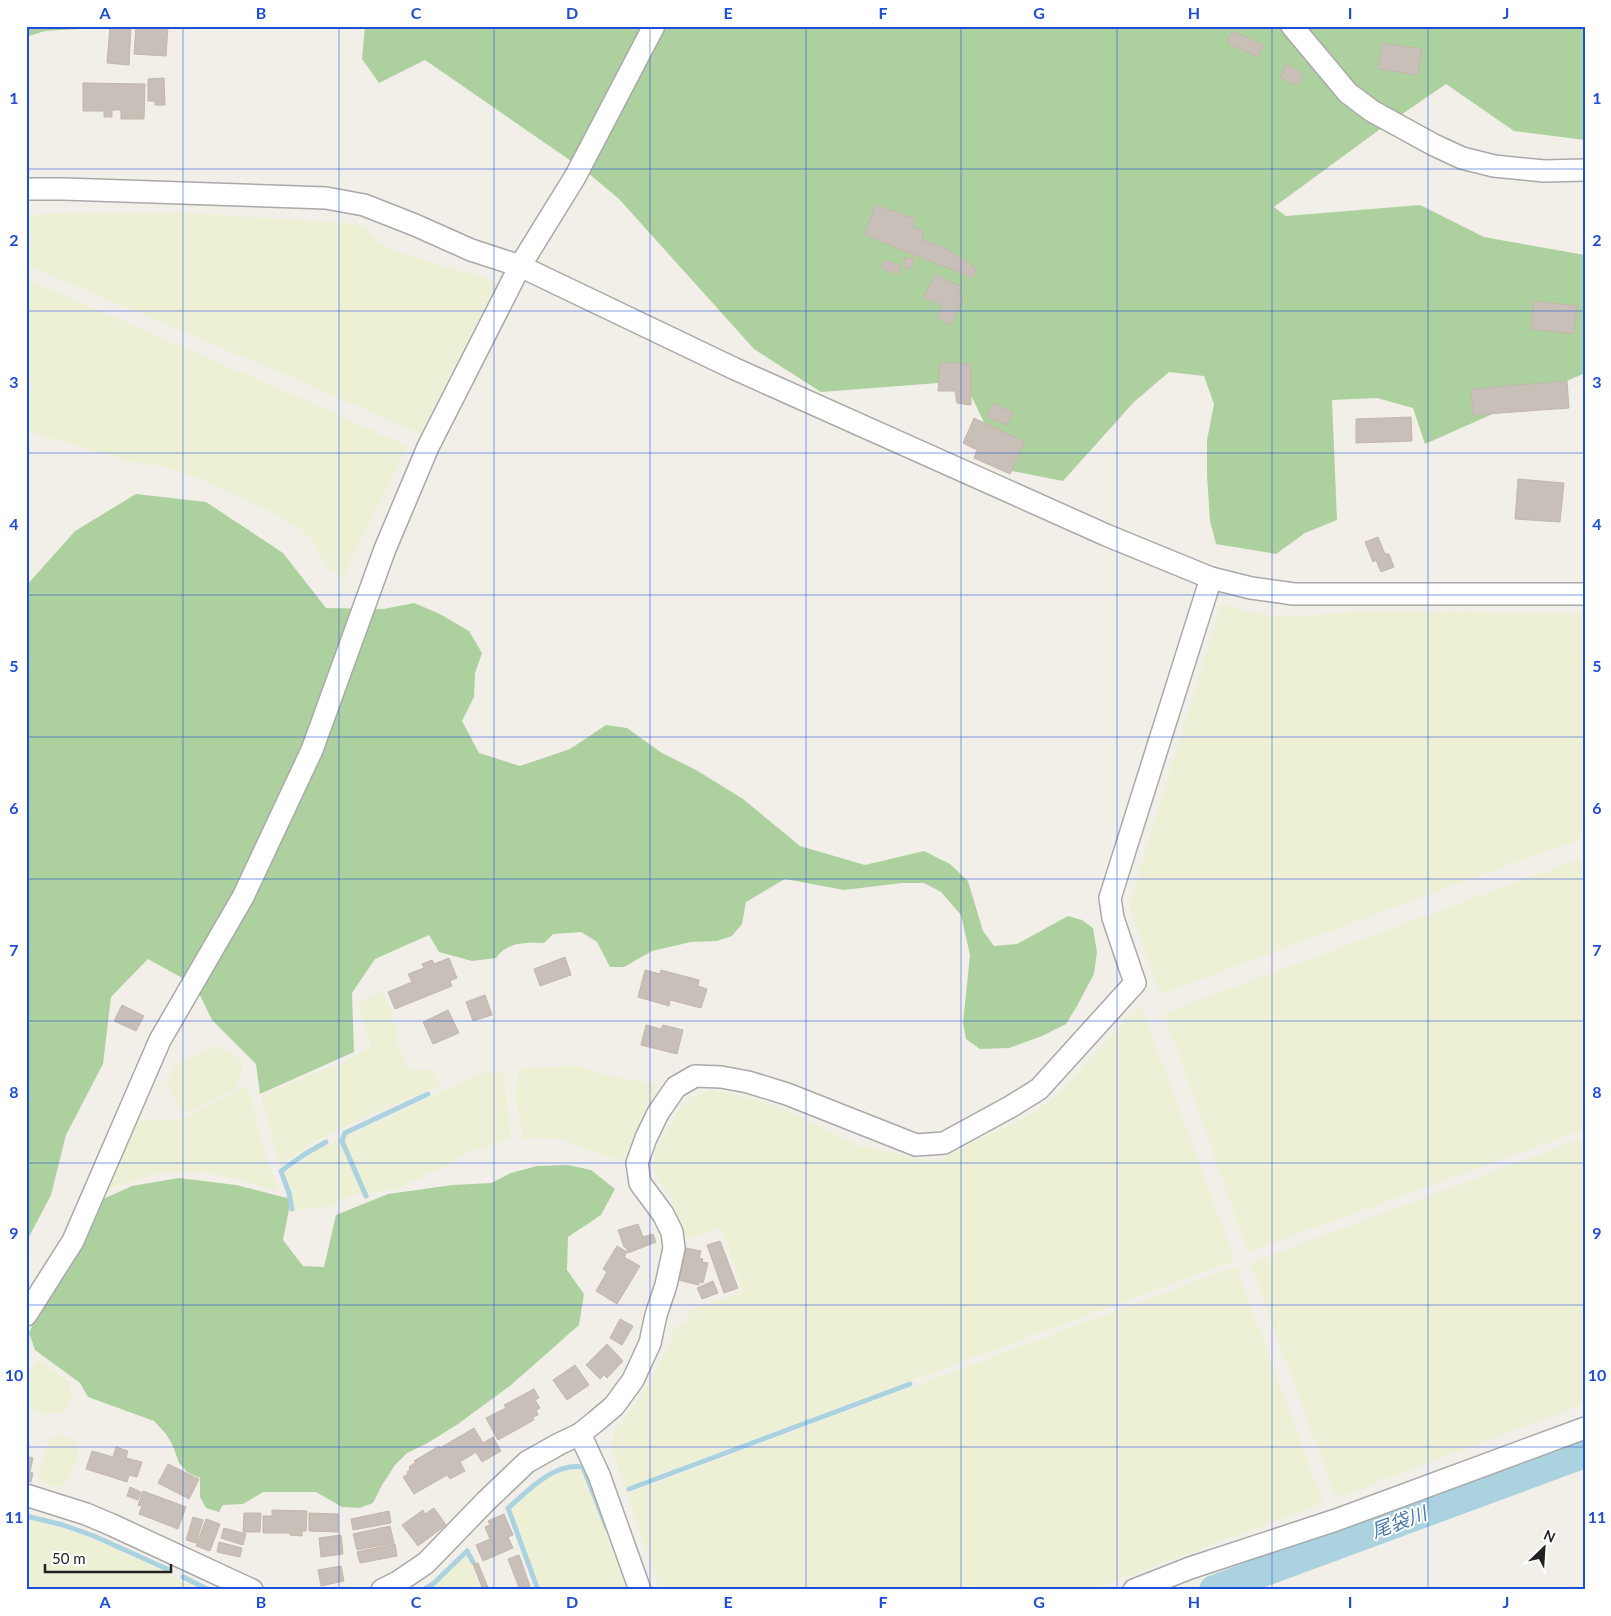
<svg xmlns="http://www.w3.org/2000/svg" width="1611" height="1616" viewBox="0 0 1611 1616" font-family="Lato,'Noto Sans JP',sans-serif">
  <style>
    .farmland { fill: #eef0d5 }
    .forest { fill: #add19e }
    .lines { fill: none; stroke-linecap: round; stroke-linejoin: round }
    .stream { stroke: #aad3df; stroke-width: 5 }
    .river { stroke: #aad3df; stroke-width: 30 }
    .building { fill: #c7bfb8; stroke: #c4b6ab }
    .minor-casing { stroke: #a9a9a9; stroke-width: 24 }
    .minor { stroke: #fff; stroke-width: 21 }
    .grid { fill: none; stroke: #1d4ed8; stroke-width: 1; stroke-opacity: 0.55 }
    .labels { text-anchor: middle; stroke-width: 4; stroke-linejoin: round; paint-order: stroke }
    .water-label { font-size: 19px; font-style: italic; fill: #4a7aab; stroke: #fff }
    .neatline { fill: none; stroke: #1d4ed8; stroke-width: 2 }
    .grid-label { font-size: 16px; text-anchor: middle; font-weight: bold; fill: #1d4ed8 }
  </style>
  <rect width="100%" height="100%" fill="#f2efe9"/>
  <g class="farmland">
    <path d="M59,213H187L348,223L364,227L385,247L397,252L498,282L420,434L317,388L26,265V216Z"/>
    <path d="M26,279L321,407L407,446L343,578L325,565L317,547L305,533L278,515L214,485L166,467L129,461L26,431Z"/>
    <path d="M1224,605L1250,612L1282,617L1356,612L1585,613V837L1160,994L1129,905L1220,608Z"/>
    <path d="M1585,857V1129L1248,1252L1164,1013Z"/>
    <path d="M380,993H384L398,1032L394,1036L410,1070H430L442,1086L400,1101L332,1133L309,1145L280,1166L261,1096L316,1072L344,1062L371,1047L359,1006L366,998Z"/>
    <path d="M1141,1005L1235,1260L624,1488L612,1449L614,1432L641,1397L668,1349L674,1327L690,1321L687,1311L743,1292L722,1228L685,1239L671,1197L656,1175L653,1164L656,1148L678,1112L692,1097L711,1090L731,1093L757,1100L790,1112L860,1146L930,1161L942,1158L1025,1118L1056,1097L1126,1019Z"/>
    <path d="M217,1045L235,1056L241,1063L242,1071L235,1090L182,1114L167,1083L174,1065Z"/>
    <path d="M558,1066H579L611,1076L653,1083L657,1089L655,1097L643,1117L622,1161L599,1154L562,1139L532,1138L523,1140L516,1098L518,1067L539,1068Z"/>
    <path d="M503,1071L511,1139L461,1155L451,1163L397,1189L356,1194L331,1206L296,1210L284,1174L316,1151L478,1074Z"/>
    <path d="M248,1086L263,1148L279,1192L243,1180L200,1172H163L102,1191L134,1122L186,1118Z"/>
    <path d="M1585,1137V1404L1341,1496L1334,1493L1250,1263Z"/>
    <path d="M1236,1266L1323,1503L1091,1590H661L627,1494Z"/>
    <path d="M39,1361L69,1382L72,1397L64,1413L41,1414L26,1403V1374Z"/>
    <path d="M57,1435L78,1441L79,1451L71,1475L61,1486H49L38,1480V1474L50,1439Z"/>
    <path d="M583,1469L627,1590H540L509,1509L540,1482L561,1472Z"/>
    <path d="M26,1518L92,1538L202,1590H26Z"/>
    <path d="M467,1554L481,1590H428L431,1588Z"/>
  </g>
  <g class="forest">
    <path d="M26,26H82L79,29L45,31L26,37Z"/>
    <path d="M365,26H1585V140L1514,131L1446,84L1379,130L1274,207L1286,216L1420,205L1484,237L1585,255V373L1425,444L1413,408L1377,398L1332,400L1337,520L1305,533L1276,554L1216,544L1210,521L1207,476V440L1214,404L1204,376L1169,372L1134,402L1063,481L1007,470L964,381L821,392L754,349L619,199L587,172L425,60L379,83L362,59Z"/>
    <path d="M136,494L206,502L283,553L326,608L384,609L414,603L438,613L469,631L482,653L475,673L474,697L462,721L479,753L520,766L570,749L606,725L627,728L662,753L696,770L743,799L800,846L865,865L924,851L950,864L968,881L983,931L994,946L1017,944L1068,916L1082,920L1093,928L1097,952L1094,974L1077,1006L1066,1024L1042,1036L1009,1048L980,1049L966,1039L963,1023L970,955L961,915L941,892L924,883H902L844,890L785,879L746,902L742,924L732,936L717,941L691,942L652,951L624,967H610L597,942L581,932L553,934L544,943C527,942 506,942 496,958L472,961L439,952L429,935L375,959L352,993L354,1052L260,1094L256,1064L212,1020L195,985L148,959L111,997L103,1064L66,1135L51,1195L30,1235L26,1237V586L75,531Z"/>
    <path d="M568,1165L591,1170L615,1189L601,1215L568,1237L567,1270L584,1294L579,1325L511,1385L458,1424L426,1444L407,1453L395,1465L382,1485L373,1503L359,1508L342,1507L316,1492H263L243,1504L223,1505L219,1512L206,1508L200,1497V1478L187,1472L179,1463L173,1446L166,1434L154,1421L88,1397L80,1383L35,1350L29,1333L48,1289L103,1199L132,1186L179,1178L236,1185L291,1199L283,1240L303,1266L324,1267L336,1215L388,1194L453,1185L491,1183L511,1173L537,1166Z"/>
  </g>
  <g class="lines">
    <g class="stream">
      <path d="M366,1196L342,1141L345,1133L428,1094"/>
      <path d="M292,1209L289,1193L281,1171L305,1154L326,1142"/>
      <path d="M629,1489L910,1384"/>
      <path d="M26,1516L63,1525L94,1536L167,1569"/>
      <path d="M183,1577L209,1590"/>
      <path d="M423,1590L433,1584L467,1551L473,1562"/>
      <path d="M538,1590L508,1508C529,1490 553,1463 583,1467L607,1528"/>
    </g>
    <path class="river" d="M1214,1590L1585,1453"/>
  </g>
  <g class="building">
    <path d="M110,26H131L129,65L107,63Z"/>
    <path d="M136,26H168L166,56L134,54Z"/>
    <path d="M1232,31L1264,45L1258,57L1227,43Z"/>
    <path d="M1382,43L1422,49L1418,75L1378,69Z"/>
    <path d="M1286,64L1303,73L1297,86L1280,77Z"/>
    <path d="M164,78L165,105H155V101H148V79Z"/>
    <path d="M83,83L145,84L144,119H121V110H112V117H104V111H83Z"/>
    <path d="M876,205L915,219L913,228L924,231L922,240L943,247L976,268L973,278L864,235Z"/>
    <path d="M904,258H913V268H905Z"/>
    <path d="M884,260L901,265L898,274L882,269Z"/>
    <path d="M935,274L962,287L957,296L963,299L951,325L937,318L943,306L924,297Z"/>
    <path d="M1534,301L1577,306L1574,334L1531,329Z"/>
    <path d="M940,362L971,364V405L957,403L955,391H938Z"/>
    <path d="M1567,381L1569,408L1473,415L1471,389Z"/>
    <path d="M993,403L1013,412L1007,425L987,417Z"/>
    <path d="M1411,417L1412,441L1356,443V419Z"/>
    <path d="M974,418L1025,442L1010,474L974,458L977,450L963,443Z"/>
    <path d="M1518,479L1564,483L1560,522L1515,519Z"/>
    <path d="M1378,537L1385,554H1389L1394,567L1381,572L1376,560L1373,562L1365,542Z"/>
    <path d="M565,957L571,975L540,986L534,969Z"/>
    <path d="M449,958L457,978L450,981L452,986L395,1009L388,992L412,982L408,974L424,968L422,964L432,960L434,964Z"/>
    <path d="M645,970L660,974L661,970L699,980L698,986L707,989L701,1008L670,1000L669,1006L638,997Z"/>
    <path d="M485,995L492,1015L473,1021L466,1002Z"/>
    <path d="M122,1005L144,1016L136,1031L114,1021Z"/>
    <path d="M448,1010L459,1033L433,1044L423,1022Z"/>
    <path d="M646,1025L661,1029L663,1025L683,1030L677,1054L641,1045Z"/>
    <path d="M638,1224L643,1237L653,1234L656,1242L628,1253L626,1247H624L618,1230Z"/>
    <path d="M720,1241L738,1288L724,1293L707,1245Z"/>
    <path d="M617,1246L627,1252L624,1257L640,1266L617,1304L596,1291L607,1272L603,1269Z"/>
    <path d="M686,1248L701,1251L699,1258L703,1259L702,1262L708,1263L703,1283L699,1282V1285L678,1280Z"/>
    <path d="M713,1281L718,1293L702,1299L697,1288Z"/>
    <path d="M620,1319L633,1326L622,1345L610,1338Z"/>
    <path d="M607,1344L623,1361L607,1378L604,1375L600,1379L586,1365Z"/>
    <path d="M575,1365L589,1385L567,1400L553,1380Z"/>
    <path d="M534,1389L539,1398L535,1400L540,1408L536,1410L538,1415L533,1417L534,1420L498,1440L486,1418L506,1408L504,1405Z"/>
    <path d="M474,1428L483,1443L493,1437L501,1451L482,1462L476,1452L460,1462L465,1471L450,1479L447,1475L414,1494L403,1477L408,1474L407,1472L410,1470L409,1467L416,1462L414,1461L439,1446L440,1448Z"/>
    <path d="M116,1447L128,1451L126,1458L142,1462L137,1477L129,1475L127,1482L86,1469L92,1451L113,1457Z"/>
    <path d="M26,1456L33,1458L30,1472L33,1473L31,1482L26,1481Z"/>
    <path d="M168,1464L199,1479L189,1499L158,1483Z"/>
    <path d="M130,1487L141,1492L138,1500L127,1496Z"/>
    <path d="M143,1491L186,1507L178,1529L139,1514L142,1506L138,1505Z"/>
    <path d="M434,1508L446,1525L418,1546L402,1525L423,1510L425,1514Z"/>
    <path d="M272,1510L307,1511L306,1531H302V1536L290,1535V1533H263V1516H272Z"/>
    <path d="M389,1511L391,1523L353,1530L351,1519Z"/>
    <path d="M244,1513H261L260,1532H243Z"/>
    <path d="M309,1513L338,1514V1532L309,1531Z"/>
    <path d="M504,1514L513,1535L508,1537L513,1548L483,1561L476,1545L490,1539L485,1527L490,1525L488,1521Z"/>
    <path d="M193,1517L203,1520L196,1543L186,1540Z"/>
    <path d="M206,1519L220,1524L210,1551L196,1546Z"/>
    <path d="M390,1526L394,1543L357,1550L353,1534Z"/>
    <path d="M224,1528L246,1534L243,1545L221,1538Z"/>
    <path d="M341,1535L343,1554L321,1557L319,1538Z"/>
    <path d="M219,1542L242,1548L240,1557L217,1552Z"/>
    <path d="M395,1544L397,1556L360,1563L357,1552Z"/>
    <path d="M519,1555L530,1586L520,1590L508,1559Z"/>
    <path d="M478,1563L489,1590H483L473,1564Z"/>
    <path d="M341,1566L344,1581L321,1586L318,1570Z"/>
  </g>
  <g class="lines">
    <defs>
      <g id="minor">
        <path d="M1292,26L1348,93L1372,111L1434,145L1462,158L1494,166L1544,171L1585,170"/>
        <path d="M26,189H64L326,198L364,205L415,225L471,250L520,266L733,368L1106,535L1211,578L1251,588L1294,594H1585"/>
        <path d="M26,1315L73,1241L160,1040L243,897L312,750L385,549L428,447L520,266L575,177L654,26"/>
        <path d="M580,1434L599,1475L640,1590"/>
        <path d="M26,1495L86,1514L112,1525L252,1590"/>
        <path d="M382,1590L398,1582L426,1563L486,1501L527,1462L559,1444L580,1434L595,1422L614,1406L633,1380L650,1343L656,1315L666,1285L674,1248L672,1232L663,1214L640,1183L637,1163L646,1138L658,1113L676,1087L695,1076L721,1077L748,1082L787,1094L916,1145L944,1143L1010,1107L1039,1089L1135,983L1113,918L1110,898L1211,578"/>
        <path d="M1134,1590L1190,1568L1336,1520L1585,1428"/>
      </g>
    </defs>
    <use href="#minor" class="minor-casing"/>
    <use href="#minor" class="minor"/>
  </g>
  <path class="grid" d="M183,26V1590M339,26V1590M494,26V1590M650,26V1590M806,26V1590M961,26V1590M1117,26V1590M1272,26V1590M1428,26V1590M26,169H1585M26,311H1585M26,453H1585M26,595H1585M26,737H1585M26,879H1585M26,1021H1585M26,1163H1585M26,1305H1585M26,1447H1585"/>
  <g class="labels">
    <g class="water-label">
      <text transform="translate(1399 1522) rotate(-20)" y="7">尾袋川</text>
    </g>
  </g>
  <rect width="1611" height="1616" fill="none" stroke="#ffffff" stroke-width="55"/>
  <g transform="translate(1544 1548) rotate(25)" stroke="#ffffff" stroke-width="4" paint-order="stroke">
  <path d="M0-4L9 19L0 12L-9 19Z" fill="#222222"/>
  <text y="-8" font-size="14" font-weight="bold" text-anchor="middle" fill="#222222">N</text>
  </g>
  <path d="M45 1564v8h126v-8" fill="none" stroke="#222222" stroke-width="2.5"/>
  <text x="52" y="1564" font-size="15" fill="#222222" stroke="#ffffff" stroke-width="4" paint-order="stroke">50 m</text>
  <rect x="28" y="28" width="1556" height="1560" class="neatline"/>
  <g class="grid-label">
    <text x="105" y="19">A</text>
    <text x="261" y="19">B</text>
    <text x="416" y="19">C</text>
    <text x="572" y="19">D</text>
    <text x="728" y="19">E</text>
    <text x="883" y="19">F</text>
    <text x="1039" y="19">G</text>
    <text x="1194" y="19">H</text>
    <text x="1350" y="19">I</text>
    <text x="1506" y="19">J</text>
    <text x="14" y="104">1</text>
    <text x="1597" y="104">1</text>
    <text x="14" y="246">2</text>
    <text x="1597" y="246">2</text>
    <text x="14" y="388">3</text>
    <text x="1597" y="388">3</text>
    <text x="14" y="530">4</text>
    <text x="1597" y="530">4</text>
    <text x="14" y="672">5</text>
    <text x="1597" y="672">5</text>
    <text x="14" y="814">6</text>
    <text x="1597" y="814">6</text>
    <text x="14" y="956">7</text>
    <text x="1597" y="956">7</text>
    <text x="14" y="1098">8</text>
    <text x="1597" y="1098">8</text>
    <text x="14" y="1239">9</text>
    <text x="1597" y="1239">9</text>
    <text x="14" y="1381">10</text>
    <text x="1597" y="1381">10</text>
    <text x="14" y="1523">11</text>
    <text x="1597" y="1523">11</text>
    <text x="105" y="1608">A</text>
    <text x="261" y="1608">B</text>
    <text x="416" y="1608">C</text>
    <text x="572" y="1608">D</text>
    <text x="728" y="1608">E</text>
    <text x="883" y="1608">F</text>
    <text x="1039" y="1608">G</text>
    <text x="1194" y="1608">H</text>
    <text x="1350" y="1608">I</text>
    <text x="1506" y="1608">J</text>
  </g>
</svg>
